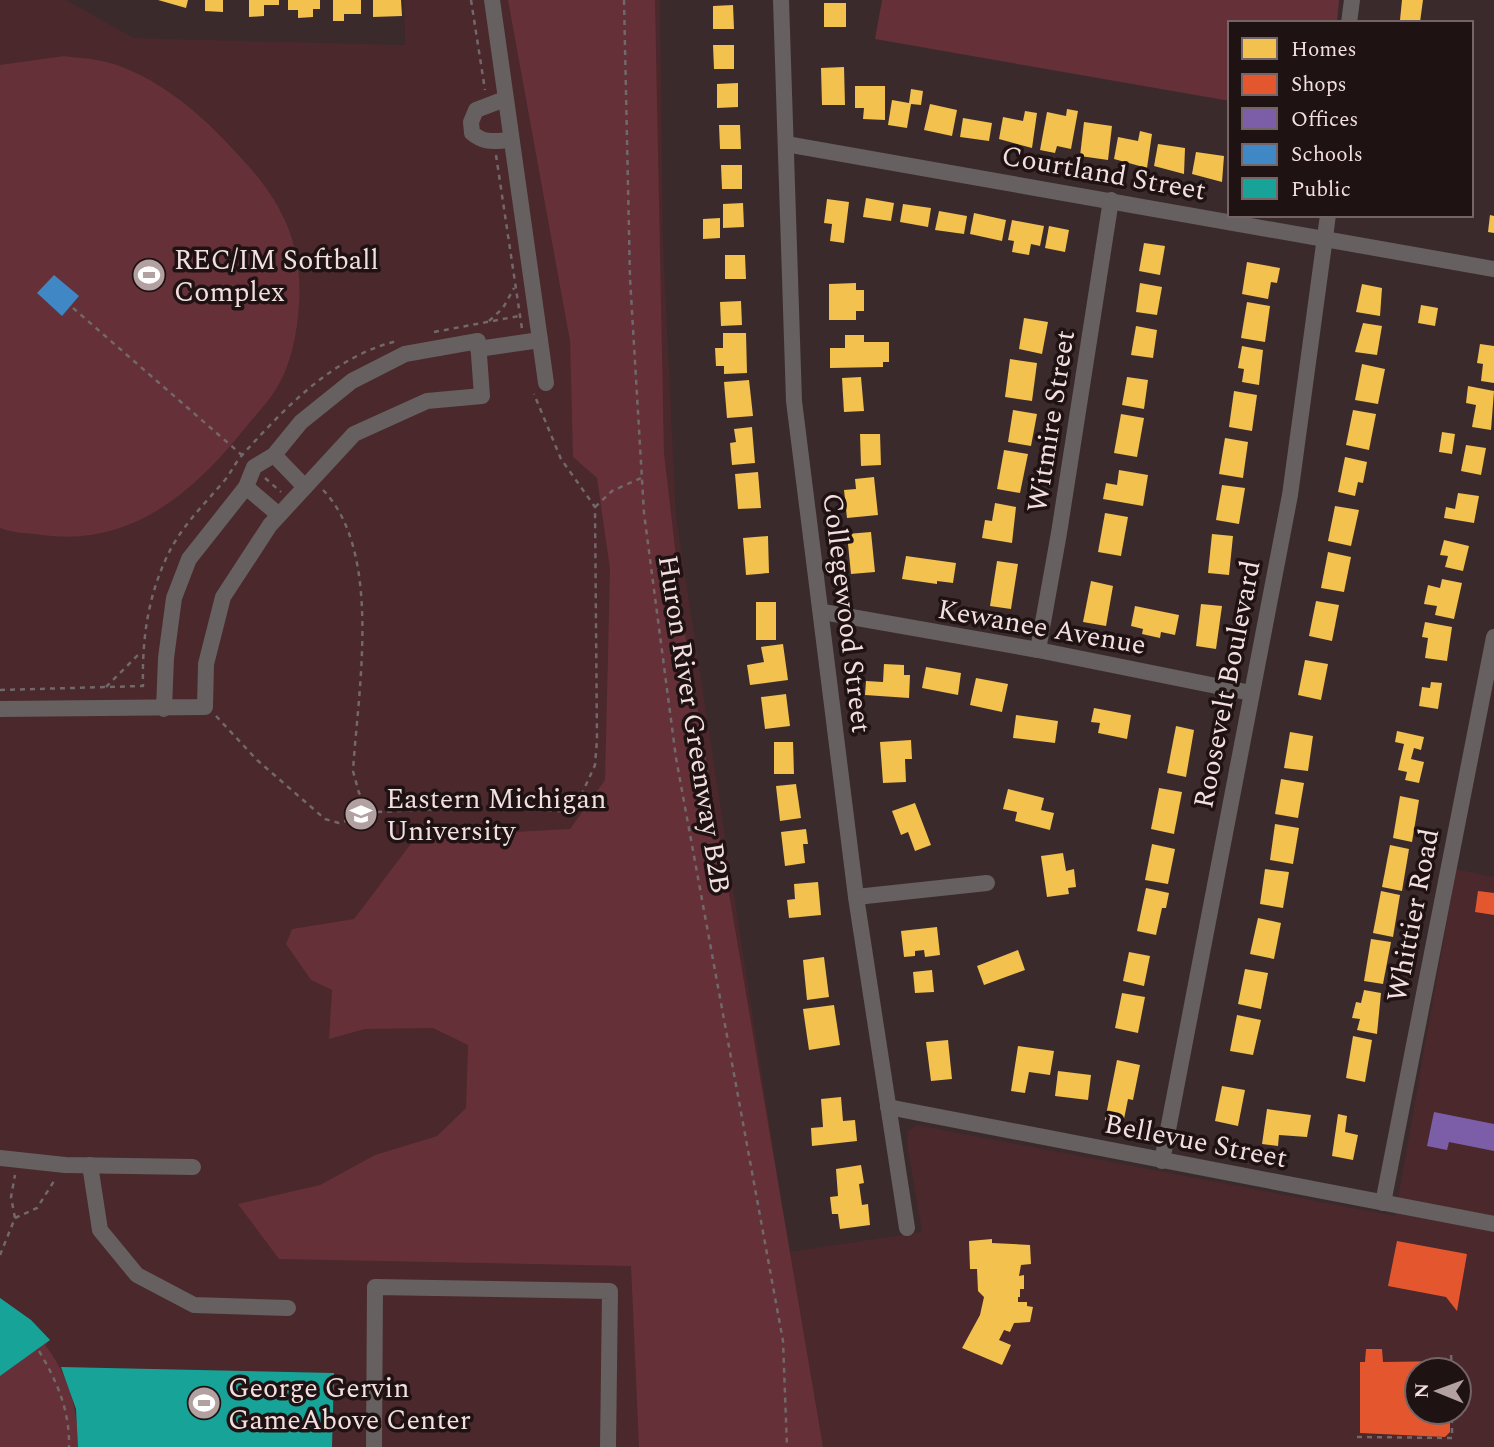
<svg xmlns="http://www.w3.org/2000/svg" width="1494" height="1447" viewBox="0 0 1494 1447" font-family="Spectral,serif">
  <style>
    .built { fill: #4a282b; fill-rule: evenodd }
    .green { fill: #653037 }
    .homes { fill: #f2c14e }
    .shops { fill: #e4572e }
    .offices { fill: #7b5ea7 }
    .schools { fill: #3f88c5 }
    .public { fill: #17a398 }
    .lines { fill: none; stroke-linecap: round; stroke-linejoin: round }
    .path { stroke: #716869; stroke-width: 2.5; stroke-dasharray: 5 5; stroke-linecap: butt }
    .minor { stroke: #666060; stroke-width: 16 }
    .labels { text-anchor: middle; stroke-width: 7; stroke-linejoin: round; paint-order: stroke }
    .street-label { font-size: 28px; fill: #f3dfe0; stroke: #1f1213 }
    .poi-label { font-size: 28px; fill: #f3dfe0; stroke: #1f1213; text-anchor: start }
  </style>
  <rect width="100%" height="100%" fill="#3b2a2c"/>
  <path class="built" d="M0,0H66L134,38L405,45L404,0H660L663,242L676,516L789,1252L922,1232L907,1143L908,1131L917,1125L1395,1216L1456,869L1494,877V1447H0ZM1417,1370H1459V1412H1417Z"/>
  <g class="green">
    <path d="M508,0H655L664,453L685,634L823,1447H639L631,1266L279,1259L238,1204L320,1185L375,1155L437,1136L466,1108L468,1045L433,1028L365,1029L329,1039L332,990L311,980L286,944L292,929L354,919L416,837L570,829L605,780L610,569L597,478L573,457L570,341Z"/>
    <path d="M882,0H1339L1337,23H1230V101L875,39Z"/>
    <path d="M64,56C77,58 92,58 106,62C151,73 197,110 228,144C258,175 285,206 295,250C305,288 298,356 276,389C268,403 256,414 246,427C194,492 132,547 42,535C28,533 13,533 0,528V65Z"/>
    <path d="M0,1298L31,1320L50,1340L45,1345C69,1376 78,1408 78,1447H0Z"/>
  </g>
  <g class="homes">
    <path d="M158,0H188L186,8Z"/>
    <path d="M205,0H223V12L205,11Z"/>
    <path d="M249,0H279V5H264V16L249,17Z"/>
    <path d="M288,0H320V9H313V17L298,18V10H288Z"/>
    <path d="M333,0H361V14H344V21H333Z"/>
    <path d="M373,0H401L402,16L373,17Z"/>
    <path d="M1402,0H1423L1420,22L1400,20Z"/>
    <rect x="824" y="3" width="22" height="24"/>
    <path d="M733,5L734,29H713V6Z"/>
    <path d="M713,45H734V69H714Z"/>
    <path d="M844,67L845,105H822L821,68Z"/>
    <path d="M738,83V107L717,108V84Z"/>
    <path d="M855,86H885V120L863,119L864,108H855Z"/>
    <path d="M911,89L923,91L921,105L911,104L907,128L888,125L892,100L909,103Z"/>
    <path d="M930,104L957,110L952,136L924,130Z"/>
    <path d="M1067,109L1078,111L1071,149L1057,146L1055,153L1040,150L1047,112L1066,116Z"/>
    <path d="M1025,111L1037,113L1032,148L999,139L1003,117L1023,121Z"/>
    <path d="M963,118L992,123L989,141L960,137Z"/>
    <path d="M1084,122L1112,126L1108,160L1080,156Z"/>
    <path d="M719,125H740L741,149H720Z"/>
    <path d="M1140,131L1152,134L1147,168L1114,159L1118,137L1138,141Z"/>
    <path d="M1158,144L1185,148L1184,174L1154,166Z"/>
    <path d="M1196,152L1224,156L1222,182L1192,174Z"/>
    <path d="M721,165H742V189H722Z"/>
    <path d="M866,198L894,203L891,221L863,217Z"/>
    <path d="M827,199L849,202L844,243L830,241L832,224L824,223Z"/>
    <path d="M743,203L744,227L723,228V204Z"/>
    <path d="M903,204L931,208L928,227L900,222Z"/>
    <path d="M939,211L967,216L964,234L935,230Z"/>
    <path d="M974,213L1006,220L1002,241L970,234Z"/>
    <path d="M1490,215L1494,216V233L1488,232Z"/>
    <path d="M720,218V238L703,239V219Z"/>
    <path d="M1012,220L1044,226L1040,246L1031,244L1029,255L1012,252L1014,241L1008,240Z"/>
    <path d="M1049,226L1069,230L1065,252L1045,248Z"/>
    <path d="M1144,243L1165,246L1160,275L1139,271Z"/>
    <path d="M725,255H745L746,279H725Z"/>
    <path d="M1247,262L1280,268L1277,283L1271,282L1268,299L1242,294Z"/>
    <path d="M856,283V290H864V311H856V320H829V284Z"/>
    <path d="M1140,283L1162,287L1157,315L1136,312Z"/>
    <path d="M1362,284L1382,288L1380,316L1356,312Z"/>
    <path d="M741,301L742,325L721,326L720,302Z"/>
    <path d="M1247,302L1270,306L1265,342L1241,338Z"/>
    <path d="M1421,305L1438,308L1435,326L1418,323Z"/>
    <path d="M1024,318L1048,322L1042,354L1019,349Z"/>
    <path d="M1363,323L1382,326L1377,355L1355,352Z"/>
    <path d="M1136,326L1157,330L1153,358L1131,355Z"/>
    <path d="M723,333H746L747,373L724,374V366H716L715,348H723Z"/>
    <path d="M845,335H864V342H889V362H883V367L830,368V348H845Z"/>
    <path d="M1480,344L1494,346V383L1481,381L1483,364L1477,363Z"/>
    <path d="M1242,346L1263,350L1259,385L1242,382L1244,369L1238,368Z"/>
    <path d="M1010,359L1037,363L1032,401L1005,397Z"/>
    <path d="M1362,364L1385,369L1378,404L1355,400Z"/>
    <path d="M861,377L864,411L844,412L842,378Z"/>
    <path d="M1127,377L1148,380L1144,409L1122,405Z"/>
    <path d="M749,380L753,416L727,418L724,382Z"/>
    <path d="M1468,386L1494,391L1491,430L1472,427L1476,405L1466,403Z"/>
    <path d="M1234,391L1257,395L1252,431L1229,427Z"/>
    <path d="M1013,410L1037,414L1031,446L1008,442Z"/>
    <path d="M1353,410L1376,414L1369,450L1346,445Z"/>
    <path d="M1121,414L1144,418L1137,457L1114,453Z"/>
    <path d="M752,427L755,463L732,465L730,443L736,442L734,429Z"/>
    <path d="M1442,432L1455,434L1452,454L1439,452Z"/>
    <path d="M860,434H880L881,465L861,466Z"/>
    <path d="M1225,438L1248,442L1243,478L1219,474Z"/>
    <path d="M1466,445L1486,448L1481,475L1461,471Z"/>
    <path d="M1004,450L1028,454L1020,493L997,489Z"/>
    <path d="M1345,457L1367,462L1363,483L1358,482L1355,496L1338,492Z"/>
    <path d="M1119,470L1148,475L1143,506L1103,499L1106,483L1117,485Z"/>
    <path d="M758,472L761,508L738,509L735,474Z"/>
    <path d="M874,477L878,515L847,518L844,490L856,489L855,479Z"/>
    <path d="M1222,485L1245,488L1239,524L1216,520Z"/>
    <path d="M1458,493L1479,496L1474,523L1444,518L1446,507L1455,509Z"/>
    <path d="M995,503L1016,507L1012,543L982,538L985,520L992,521Z"/>
    <path d="M1335,506L1359,510L1351,546L1328,541Z"/>
    <path d="M1105,513L1128,517L1121,556L1098,552Z"/>
    <path d="M871,532L875,572L851,574L847,534Z"/>
    <path d="M1212,534L1233,536L1229,575L1208,573Z"/>
    <path d="M768,536L769,573L746,575L743,538Z"/>
    <path d="M1444,540L1469,546L1463,571L1445,567L1448,556L1440,555Z"/>
    <path d="M1328,552L1351,557L1344,592L1321,588Z"/>
    <path d="M906,556L956,563L953,583L937,581V584L902,579Z"/>
    <path d="M997,561L1018,564L1011,609L990,606Z"/>
    <path d="M1442,579L1462,583L1454,619L1435,615L1437,606L1424,604L1428,585L1440,588Z"/>
    <path d="M1091,581L1113,586L1106,626L1083,622Z"/>
    <path d="M1316,601L1339,605L1332,641L1309,636Z"/>
    <rect x="756" y="602" width="20" height="38"/>
    <path d="M1201,604L1222,606L1216,649L1196,646Z"/>
    <path d="M1135,606L1179,615L1175,635L1161,632L1160,638L1142,634L1143,629L1131,626Z"/>
    <path d="M1425,622L1452,627L1447,661L1425,658L1428,638L1422,637Z"/>
    <path d="M783,644L788,680L750,685L747,665L764,662L761,647Z"/>
    <path d="M1305,660L1328,664L1321,700L1298,695Z"/>
    <path d="M884,664L904,665V675H910L909,698L865,695L866,681L883,682Z"/>
    <path d="M926,667L961,673L958,695L922,688Z"/>
    <path d="M976,678L1008,684L1002,712L970,705Z"/>
    <path d="M1431,682L1442,683L1438,709L1419,706L1422,687L1430,688Z"/>
    <path d="M786,694L790,726L765,729L761,697Z"/>
    <path d="M1094,708L1131,715L1127,739L1098,733L1100,723L1091,722Z"/>
    <path d="M1016,715L1058,721L1055,743L1013,738Z"/>
    <path d="M1176,726L1194,730L1186,777L1167,773Z"/>
    <path d="M1397,731L1424,737L1421,750L1414,748L1411,759L1424,762L1419,783L1405,780L1407,772L1398,770L1404,744L1395,742Z"/>
    <path d="M1290,732L1313,736L1308,771L1284,768Z"/>
    <path d="M911,740L912,759H905L906,782L883,783L880,742Z"/>
    <path d="M774,742H793L794,774H774Z"/>
    <path d="M1281,779L1304,783L1298,818L1275,814Z"/>
    <path d="M796,784L801,818L780,821L776,786Z"/>
    <path d="M1159,788L1182,792L1174,834L1151,829Z"/>
    <path d="M1008,789L1044,798L1041,810L1054,813L1050,830L1015,821L1017,812L1003,809Z"/>
    <path d="M1400,796L1419,800L1412,842L1393,838Z"/>
    <path d="M915,803L931,845L915,851L908,832L901,835L892,811Z"/>
    <path d="M1275,824L1299,828L1293,864L1270,860Z"/>
    <path d="M806,829L808,844H803L805,863L785,866L781,832Z"/>
    <path d="M1152,844L1175,849L1168,884L1145,880Z"/>
    <path d="M1390,845L1409,849L1402,891L1382,887Z"/>
    <path d="M1063,853L1066,871L1074,869L1076,887L1068,888L1069,894L1047,897L1041,856Z"/>
    <path d="M1265,869L1289,872L1283,908L1260,904Z"/>
    <path d="M818,882L821,915L789,918L787,900L795,899L794,884Z"/>
    <path d="M1146,888L1169,893L1166,908H1162L1156,935L1137,931Z"/>
    <path d="M1381,891L1400,895L1393,937L1373,933Z"/>
    <path d="M1258,918L1281,923L1274,959L1250,954Z"/>
    <path d="M937,927L940,955L925,957L924,950L915,951V956L904,957L901,931Z"/>
    <path d="M1371,939L1391,942L1383,984L1364,981Z"/>
    <path d="M1018,950L1025,970L984,985L977,966Z"/>
    <path d="M1129,952L1150,956L1144,986L1123,981Z"/>
    <path d="M824,957L829,997L807,1000L803,960Z"/>
    <path d="M1245,969L1268,973L1261,1009L1238,1004Z"/>
    <path d="M932,970L934,992L915,993L913,972Z"/>
    <path d="M1364,990L1381,993L1377,1034L1357,1030L1360,1019L1352,1018L1356,1002L1361,1003Z"/>
    <path d="M1122,993L1145,997L1138,1033L1115,1028Z"/>
    <path d="M834,1005L840,1045L809,1050L803,1009Z"/>
    <path d="M1237,1015L1261,1020L1253,1055L1230,1051Z"/>
    <path d="M1353,1036L1372,1040L1365,1082L1346,1078Z"/>
    <path d="M948,1040L952,1079L931,1081L926,1042Z"/>
    <path d="M1018,1046L1054,1051L1050,1075L1029,1072L1025,1093L1011,1091Z"/>
    <path d="M1117,1060L1140,1065L1133,1100L1128,1099L1123,1124L1105,1120Z"/>
    <path d="M1058,1071L1091,1075L1088,1100L1055,1096Z"/>
    <path d="M1222,1086L1245,1090L1238,1126L1215,1121Z"/>
    <path d="M841,1097L843,1121L855,1120L857,1141L812,1146L811,1128L823,1127L821,1099Z"/>
    <path d="M1267,1109L1311,1115L1307,1137L1279,1135L1278,1146L1262,1144Z"/>
    <path d="M1338,1114L1347,1116L1345,1132L1358,1135L1353,1160L1332,1156Z"/>
    <path d="M861,1165L864,1183L859,1184L862,1205L868,1204L870,1225L840,1229L838,1214H832L830,1197L838,1196L836,1169Z"/>
    <path d="M992,1239V1243L1030,1245L1031,1264L1021,1265L1019,1276L1024,1275V1289H1020V1297H1018V1302H1027V1306L1033,1307L1030,1322L1014,1323L1010,1332L1004,1330L999,1340L1011,1345L1002,1365L962,1348L980,1315L984,1297L978,1291L977,1269H970L969,1241Z"/>
  </g>
  <g class="shops">
    <path d="M1478,891L1494,893V915L1475,912Z"/>
    <path d="M1397,1241L1467,1254L1457,1311L1446,1297L1388,1286Z"/>
    <path d="M1366,1349H1382L1383,1362L1446,1361V1370H1417V1412H1450V1432L1445,1437L1360,1433V1362H1365Z"/>
  </g>
  <path class="offices" d="M1434,1112L1494,1124V1151L1449,1142L1447,1150L1427,1146Z"/>
  <path class="schools" d="M54,275L79,296L62,316L37,293Z"/>
  <g class="public">
    <path d="M0,1298L31,1320L50,1340L0,1376Z"/>
    <path d="M61,1367L334,1373L332,1447H78L76,1409Z"/>
  </g>
  <g class="lines">
    <g class="path">
      <path d="M471,0L485,90"/>
      <path d="M624,0L630,278L644,513L676,758L783,1341L787,1447"/>
      <path d="M496,155L522,329"/>
      <path d="M73,308L243,456"/>
      <path d="M489,321L503,308L514,288"/>
      <path d="M434,332L519,316"/>
      <path d="M265,478L281,492"/>
      <path d="M323,490C383,552 358,690 353,771L359,793L375,812L458,808L560,811L580,798L595,765L597,740L595,507L561,459L534,394"/>
      <path d="M595,507L612,491L641,478"/>
      <path d="M106,687L141,652"/>
      <path d="M0,690L143,686C142,642 147,601 165,561C179,528 203,506 225,480C232,471 236,461 244,453C286,407 334,356 397,341"/>
      <path d="M216,716L257,760L325,819L339,823L375,812"/>
      <path d="M15,1218L37,1208L56,1178"/>
      <path d="M0,1255L15,1218L11,1197L15,1175"/>
      <path d="M39,1351C57,1381 70,1411 69,1447"/>
      <path d="M1451,1355L1452,1370"/>
      <path d="M1357,1437L1452,1438V1412"/>
    </g>
    <g class="minor">
      <path d="M781,0L794,401L856,897L907,1228"/>
      <path d="M1349,23L1352,0"/>
      <path d="M505,99L476,110L471,122L472,133C485,144 495,141 511,140"/>
      <path d="M786,144L1494,269"/>
      <path d="M540,340L546,383"/>
      <path d="M478,349L540,340L492,0"/>
      <path d="M274,455L305,487"/>
      <path d="M246,487L279,515"/>
      <path d="M823,612L1038,650L1251,693"/>
      <path d="M1038,650L1059,533L1111,200"/>
      <path d="M0,709L205,707L206,664L223,597L270,525L354,434L427,401L482,396L478,341L405,354L352,381L301,422L274,455L254,467L246,487L189,559L174,598L166,658L164,709"/>
      <path d="M856,897L987,883"/>
      <path d="M888,1107L1494,1224"/>
      <path d="M0,1158L65,1165L193,1167"/>
      <path d="M1162,1161L1290,495L1328,215"/>
      <path d="M90,1165L100,1230L137,1275L194,1305L288,1308"/>
      <path d="M1383,1203L1494,637"/>
      <path d="M374,1447L375,1287L610,1291L608,1447"/>
    </g>
  </g>
  <defs>
    <symbol id="stadium-disc" viewBox="-11 -11 22 22"><circle r="9.5" fill="#b3a0a1" stroke="#1f1213"/><path d="M0-5a6.5 5 0 1 0 0 10a6.5 5 0 1 0 0-10ZM-3.5-1.8h7v3.6h-7Z" fill="#fff"/></symbol>
    <symbol id="university-disc" viewBox="-11 -11 22 22"><circle r="9.5" fill="#b3a0a1" stroke="#1f1213"/><path d="M0-5L7-2L0 1L-7-2ZM-4 1L0 2.5L4 1V4Q0 6-4 4Z" fill="#fff"/></symbol>
  </defs>
  <g fill-rule="evenodd">
    <use href="#stadium-disc" x="130" y="256" width="38" height="38"/>
    <use href="#university-disc" x="342" y="795" width="38" height="38"/>
    <use href="#stadium-disc" x="185" y="1384" width="38" height="38"/>
  </g>
  <g class="labels">
    <g class="street-label">
      <text transform="translate(1104 172) rotate(10)" y="10">Courtland Street</text>
      <text transform="translate(1050 421) rotate(-81)" y="10">Witmire Street</text>
      <text transform="translate(848 613) rotate(83)" y="10">Collegewood Street</text>
      <text transform="translate(1042 626) rotate(10)" y="10">Kewanee Avenue</text>
      <text transform="translate(1226 684) rotate(-79)" y="10">Roosevelt Boulevard</text>
      <text transform="translate(695 724) rotate(81)" y="10">Huron River Greenway B2B</text>
      <text transform="translate(1412 915) rotate(-79)" y="10">Whittier Road</text>
      <text transform="translate(1196 1140) rotate(11)" y="10">Bellevue Street</text>
    </g>
    <g class="poi-label">
      <text x="174" y="269">REC/IM Softball<tspan x="174" dy="32">Complex</tspan></text>
      <text x="386" y="808">Eastern Michigan<tspan x="386" dy="32">University</tspan></text>
      <text x="228" y="1397">George Gervin<tspan x="228" dy="32">GameAbove Center</tspan></text>
    </g>
  </g>
  <rect x="1228" y="21" width="245" height="196" fill="#1f1213" stroke="#746465" stroke-width="2"/>
  <rect x="1242" y="38" width="35" height="21" fill="#f2c14e" stroke="#746465" stroke-width="2"/>
  <text x="1291" y="56" font-size="21" fill="#f3dfe0">Homes</text>
  <rect x="1242" y="74" width="35" height="21" fill="#e4572e" stroke="#746465" stroke-width="2"/>
  <text x="1291" y="91" font-size="21" fill="#f3dfe0">Shops</text>
  <rect x="1242" y="108" width="35" height="21" fill="#7b5ea7" stroke="#746465" stroke-width="2"/>
  <text x="1291" y="126" font-size="21" fill="#f3dfe0">Offices</text>
  <rect x="1242" y="144" width="35" height="21" fill="#3f88c5" stroke="#746465" stroke-width="2"/>
  <text x="1291" y="161" font-size="21" fill="#f3dfe0">Schools</text>
  <rect x="1242" y="178" width="35" height="21" fill="#17a398" stroke="#746465" stroke-width="2"/>
  <text x="1291" y="196" font-size="21" fill="#f3dfe0">Public</text>
  <g transform="translate(1438 1391) rotate(271)"><circle r="33" fill="#1f1213" stroke="#746465" stroke-width="2"/>
  <path d="M0-5L12 26L0 18L-12 26Z" fill="#b3a0a1"/>
  <text y="-10" font-size="19" font-weight="bold" text-anchor="middle" fill="#f3dfe0">N</text>
  </g>
</svg>
